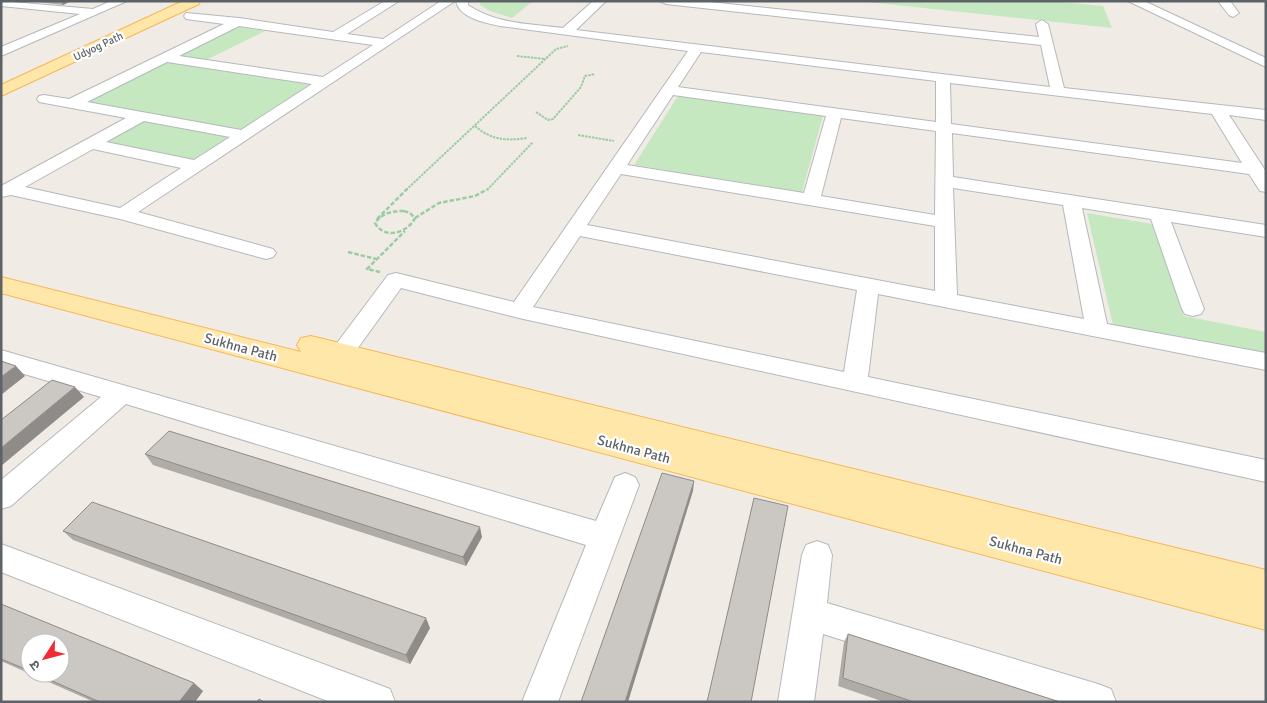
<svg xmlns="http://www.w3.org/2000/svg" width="1267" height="703" viewBox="0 0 1267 703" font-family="Signika,'Noto Sans Devanagari',sans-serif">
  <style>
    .green { fill: #c5e8c1 }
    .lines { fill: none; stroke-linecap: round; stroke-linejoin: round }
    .minor-casing { stroke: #b5b8bc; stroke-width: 2 }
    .major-casing { stroke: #f7b757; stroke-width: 2 }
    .path-far1 { stroke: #9bcca3; stroke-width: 2; stroke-dasharray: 2.5 1; stroke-linecap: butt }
    .path { stroke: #9bcca3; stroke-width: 2.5; stroke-dasharray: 4.5 2; stroke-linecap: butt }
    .minor { fill: #fff; fill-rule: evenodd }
    .major { fill: #ffe7aa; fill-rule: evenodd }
    .wall { fill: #afaba7; fill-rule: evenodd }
    .shaded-wall { fill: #8e8b88 }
    .building { fill: #cbc7c2; stroke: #8e8b88 }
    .labels { text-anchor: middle; stroke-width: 4.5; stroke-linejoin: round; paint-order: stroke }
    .far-street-label { font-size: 11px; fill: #5d6266; stroke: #fff }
    .street-label { font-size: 14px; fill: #5d6266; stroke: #fff }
  </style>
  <rect width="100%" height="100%" fill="#f0ece5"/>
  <g class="green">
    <path d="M480,1H533L512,18L490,11L480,5Z"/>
    <path d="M858,1H1050L1103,6L1112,28Z"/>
    <path d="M238,27L265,31L206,60L178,56Z"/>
    <path d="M166,62L312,85L242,130L85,101Z"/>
    <path d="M678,96L823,116L802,192L634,165Z"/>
    <path d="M142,121L230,137L193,160L103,142Z"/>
    <path d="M1087,213L1152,224L1184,316L1266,332V356L1113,325Z"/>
  </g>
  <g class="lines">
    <defs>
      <g id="minor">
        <path d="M1,1L93,9L111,1H127L1,56V47L80,14L1,6Z"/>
        <path d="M385,1H399L347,34L383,39L441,1H455L138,212L273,249L276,253L273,257L266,259L120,219L11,195L1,197V186L126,118L39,102L37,99L39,96L44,95L69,99L224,24L186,19L184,16L186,13L239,18L333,32ZM239,26L373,45L323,77L179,56ZM167,62L312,84L241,130L87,102ZM144,121L230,137L194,160L106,142ZM93,149L181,168L120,208L25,187Z"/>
        <path d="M456,1H468V5C495,24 532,24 563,28L593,1H606L576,30L1050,87L1041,45L666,4L660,1H700L1039,37L1036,24L1042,20L1048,24L1064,88L1266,110V120L1229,115L1265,170L1266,192L1260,191L1249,174L952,133L953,177L1266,225V237L1171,222L1204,309L1201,314L1193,316L1185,314L1182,309L1151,219L1082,208L1107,324L1266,353V370L878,294L868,377L1266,460V482L519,318L401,288L350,359L342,361L334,359L330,353L334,347L388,275L396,273L514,302L688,51L500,26C486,23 459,18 456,1ZM701,52L936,81V122L678,87ZM950,83L1212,114L1242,163L951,124ZM673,95L826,116L804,193L627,165ZM841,118L936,131L935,215L821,196ZM621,174L935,226V291L587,225ZM953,188L1063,205L1084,319L957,295ZM580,236L857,290L844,372L533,307Z"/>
        <path d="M1128,1H1144L1266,58V67Z"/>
        <path d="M1218,1H1230L1239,13L1233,17L1229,15Z"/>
        <path d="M1,350L596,521L615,477L625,473L635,477L639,485L558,702H522L586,545L126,404L11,506L1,509V480L101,397L1,367Z"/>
        <path d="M817,541L828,545L832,555L827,603L1098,684L1111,689L1116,702H1040L823,634L814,702H778L802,555L806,545Z"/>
        <path d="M1,544L377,684L390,689L395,702H330L1,572Z"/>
      </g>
      <g id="major">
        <path d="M183,1H200L199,4L1,96V85Z"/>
        <path d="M1,277L345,363L301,352L297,345L301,338L311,336L1266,570V630L1,293Z"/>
      </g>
    </defs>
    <use href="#minor" class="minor-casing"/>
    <use href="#major" class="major-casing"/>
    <g class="path-far1">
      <path d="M517,56L545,59"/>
      <path d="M536,112L548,120L553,119L581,87L585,76L595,74"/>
      <path d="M475,126C491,140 506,141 527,138"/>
      <path d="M578,135L614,141"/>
      <path d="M406,190L556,49L568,46"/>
      <path d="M487,190L533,142"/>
    </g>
    <g class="path">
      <path d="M404,211L410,213L415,218C408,233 384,240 375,223C382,213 392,211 404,211Z"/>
      <path d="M415,218L439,203L475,196L488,189"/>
      <path d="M377,219L407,189"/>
      <path d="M348,252L376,259"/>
      <path d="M380,272L367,269L405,231"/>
    </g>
    <use href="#minor" class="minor"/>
    <use href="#major" class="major"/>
  </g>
  <g class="wall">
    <path d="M29,1H71L63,5Z"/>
    <path d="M145,454L482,537L466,566L153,465Z"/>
    <path d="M63,531L430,628L410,664L73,540Z"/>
    <path d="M1,604L203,691L195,702H94L1,661ZM30,643L60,673H30Z"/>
    <path d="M848,634L1060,702H884L838,686L844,642Z"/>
  </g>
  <g class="shaded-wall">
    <path d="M61,1H71L63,5Z"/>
    <path d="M16,366L25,376L1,395V377Z"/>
    <path d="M75,387L84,397L1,466V448Z"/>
    <path d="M694,481L693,491L628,702H625Z"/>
    <path d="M480,527L482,537L466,566L463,557Z"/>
    <path d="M426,618L430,628L410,664L406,655Z"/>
    <path d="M194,683L203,691L195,702H179Z"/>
  </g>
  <g class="building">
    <path d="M1,361L16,366L1,377Z"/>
    <path d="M52,380L75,387L1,448V420Z"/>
    <path d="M169,431L480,527L463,557L145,454Z"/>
    <path d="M662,473L694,481L625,702H581Z"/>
    <path d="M754,498L788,506L751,702H707Z"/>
    <path d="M92,502L426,618L406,655L63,531Z"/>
    <path d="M1,604L194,683L179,702H100L34,673H60V643H30V671L1,659Z"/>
    <path d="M848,634L1060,702H914L843,678Z"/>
    <path d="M259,699L264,702H257Z"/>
  </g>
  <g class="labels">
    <g class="far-street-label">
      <text transform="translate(98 46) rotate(-25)" y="4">Udyog Path</text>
    </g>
    <g class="street-label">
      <text transform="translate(241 347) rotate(15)" y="5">Sukhna Path</text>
      <text transform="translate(634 449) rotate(15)" y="5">Sukhna Path</text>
      <text transform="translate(1026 550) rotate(15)" y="5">Sukhna Path</text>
    </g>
  </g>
  <rect width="1267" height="703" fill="none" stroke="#5d6266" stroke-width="5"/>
  <g transform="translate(45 658) rotate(234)"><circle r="24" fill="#ffffff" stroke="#bec0c2"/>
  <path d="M0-4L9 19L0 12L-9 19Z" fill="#f02b33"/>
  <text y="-8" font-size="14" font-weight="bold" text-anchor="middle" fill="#5d6266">उ</text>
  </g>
</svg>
